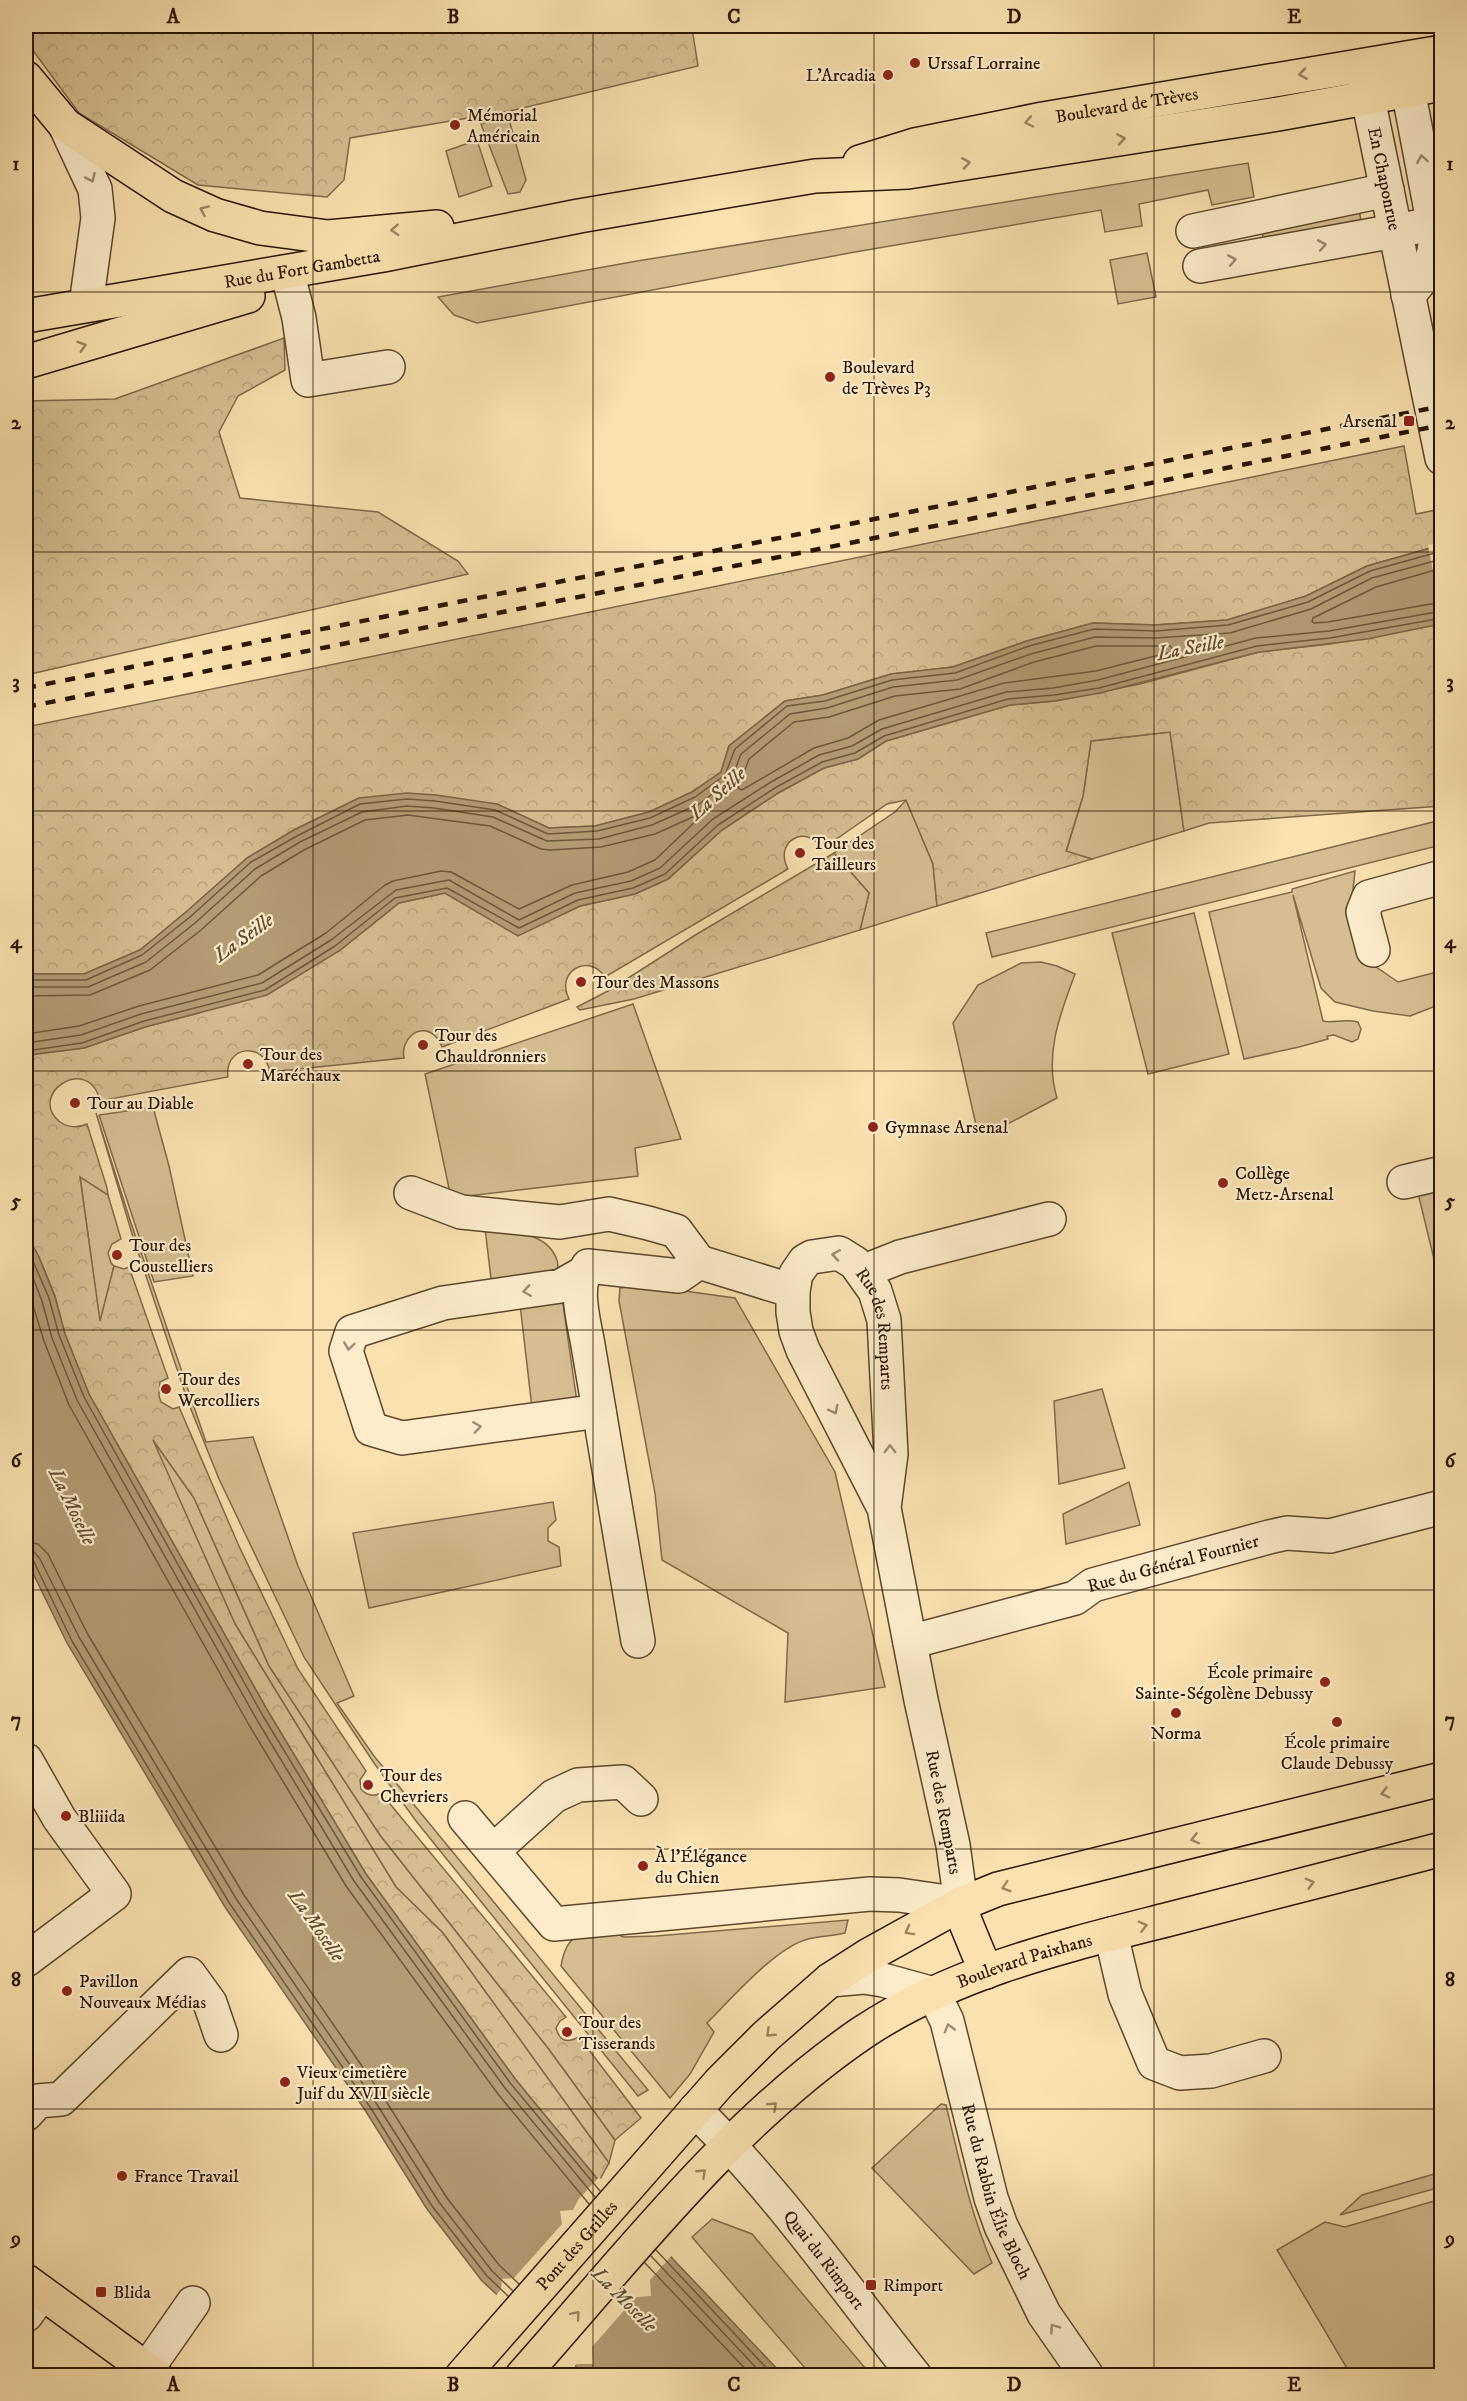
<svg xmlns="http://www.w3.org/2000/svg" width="1467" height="2401" viewBox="0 0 1467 2401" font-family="'IM FELL DW Pica',serif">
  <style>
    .green { fill: #d6be92; stroke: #80694a; stroke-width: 1.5 }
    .forest { fill: url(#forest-crowns); stroke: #80694a; stroke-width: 1.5 }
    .water { fill: #b39b74; stroke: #7c6546; stroke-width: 1.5 }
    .pier { fill: #fae1af }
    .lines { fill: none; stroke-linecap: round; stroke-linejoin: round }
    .shore { stroke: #6e583b; stroke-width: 1.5 }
    .minor-casing { stroke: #5d472d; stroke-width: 36 }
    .major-casing { stroke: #291402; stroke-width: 36 }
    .minor { stroke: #fceccb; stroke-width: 33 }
    .major { stroke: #fae1af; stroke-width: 33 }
    .rail { stroke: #291402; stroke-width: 4.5; stroke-dasharray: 10 10; stroke-linecap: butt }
    .oneway { stroke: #9c8561 }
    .oneway2 { stroke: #9d8b71 }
    .grid { fill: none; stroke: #291402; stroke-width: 1.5; stroke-opacity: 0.55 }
    .poi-dot { fill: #8f2418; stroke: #fceccb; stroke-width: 2 }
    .labels { text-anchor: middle; stroke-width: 4.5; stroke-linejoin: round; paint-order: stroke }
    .poi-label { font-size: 18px; fill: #291402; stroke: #fceccb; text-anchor: start }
    .street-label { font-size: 18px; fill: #291402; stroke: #fceccb }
    .water-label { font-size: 20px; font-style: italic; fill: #604a30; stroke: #fceccb }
    .neatline { fill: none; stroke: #291402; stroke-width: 2 }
    .grid-label { font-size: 20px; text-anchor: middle; font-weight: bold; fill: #291402 }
  </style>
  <defs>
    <pattern id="forest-crowns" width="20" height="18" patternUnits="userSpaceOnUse" patternTransform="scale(1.5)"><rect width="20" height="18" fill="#d6be92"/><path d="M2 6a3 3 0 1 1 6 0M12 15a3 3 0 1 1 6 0" fill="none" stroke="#b8a27c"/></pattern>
  </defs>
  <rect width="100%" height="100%" fill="#fae1af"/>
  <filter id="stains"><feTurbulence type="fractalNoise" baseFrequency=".00333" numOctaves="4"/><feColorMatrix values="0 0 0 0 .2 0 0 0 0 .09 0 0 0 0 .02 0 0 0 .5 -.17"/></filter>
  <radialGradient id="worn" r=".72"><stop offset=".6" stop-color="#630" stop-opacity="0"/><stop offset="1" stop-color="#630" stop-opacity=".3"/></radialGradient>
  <g class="green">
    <path d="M508,116L526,180L520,192L508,194L481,124Z"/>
    <path d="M477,140L492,186L459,197L446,151Z"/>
    <path d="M1248,163L1254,197L1212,205L1208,190L1139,204L1142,226L1105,232L1101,210L855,252L477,323L454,315L438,297L637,261Z"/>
    <path d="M1359,210L1362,226L1264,241L1262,232Z"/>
    <path d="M1147,253L1156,297L1118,304L1110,260Z"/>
    <path d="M1170,732L1184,831L1092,859L1066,852L1083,796L1091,741Z"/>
    <path d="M906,800L933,864L937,906L860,930L869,893L834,853L895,812Z"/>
    <path d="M1441,820V845L992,957L986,933Z"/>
    <path d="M1355,871L1350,918L1369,962L1398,982L1441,971V1004L1410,1016L1373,1011L1335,1002L1321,988L1293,895L1323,1021C1332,1024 1344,1018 1358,1022L1361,1029L1358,1039L1352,1042L1334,1035L1327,1036L1328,1039L1299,1047L1244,1059L1209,912L1292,892V889Z"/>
    <path d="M1194,913L1229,1054L1148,1074L1112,933Z"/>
    <path d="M1041,962L1057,966L1075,974C1060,1014 1044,1055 1057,1098L998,1129L976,1125L953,1023L978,985L1021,963Z"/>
    <path d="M633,1004L681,1139L635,1148L638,1176L451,1198L425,1074Z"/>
    <path d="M153,1107L169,1166L193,1276L154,1282L99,1115Z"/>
    <path d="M96,1113L131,1223L206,1442L253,1437L298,1566L354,1696L337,1703L374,1756L648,2090L638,2096L416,1821L374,1763L304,1657L219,1479L188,1402L133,1237Z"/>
    <path d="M80,1176L108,1195L121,1239L112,1244L108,1253L111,1263L114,1266L100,1323Z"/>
    <path d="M1432,1190H1441V1288L1418,1193Z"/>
    <path d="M485,1228C510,1232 547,1231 557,1260C559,1265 557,1273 557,1279L492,1287Z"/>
    <path d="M641,1285L735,1298L835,1472L885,1687L785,1702L788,1633L662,1560L655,1493L619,1301L620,1288Z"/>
    <path d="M562,1297L577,1402L532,1408L520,1304Z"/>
    <path d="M1102,1389L1125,1468L1059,1484L1054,1401Z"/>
    <path d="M151,1437L194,1498L269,1666L380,1835L548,2048L615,2140L609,2163L443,1933L396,1887L235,1624Z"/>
    <path d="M1129,1482L1140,1525L1066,1544L1063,1514Z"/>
    <path d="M553,1502L556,1520L548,1528V1541L559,1547L561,1566L369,1608L353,1533Z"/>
    <path d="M848,1920L845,1933C833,1936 820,1936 808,1939C776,1947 731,1999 707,2023L714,2032L690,2074L670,2098L561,1966C567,1931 582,1933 612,1930L623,1937L656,1936Z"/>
    <path d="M941,2104L946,2105C959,2159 970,2212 992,2263L974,2274L872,2168Z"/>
    <path d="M1441,2172V2187L1340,2215L1362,2195Z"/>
    <path d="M1441,2199V2375H1351L1277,2250L1325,2222L1345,2227Z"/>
    <path d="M712,2219L752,2234L871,2375H811L692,2237Z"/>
  </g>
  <g class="forest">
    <path d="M26,26H705L692,28L698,66L510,111L350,138L344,180L327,197L198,185L79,113L26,41Z"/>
    <path d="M284,338L285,370L238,396L219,432L240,498L378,512L458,561L468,574L26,675V401L115,399Z"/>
    <path d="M1404,446L1416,514L1441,509V545L1367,566L1306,596L1227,620L1155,625L1093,623L1027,641L953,667L891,674L823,695L785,701L729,746L721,772L692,792L649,812L595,826L549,828L497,804L359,798L294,830L247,858L186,912L140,950L84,974H26V727Z"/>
    <path d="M1441,624V806L1209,823L1184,831L1170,732L1091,741L1083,796L1066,851L1092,859L937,906L933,864L906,800L887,804L822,849C807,823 773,841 788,869L605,977C588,952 555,972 569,999L442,1047C440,1043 438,1038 434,1035C418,1022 400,1041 404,1058L270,1072C264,1040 224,1046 228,1077L100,1101C89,1053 26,1094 60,1122C69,1128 78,1128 87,1124L107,1188L108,1195L80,1177L100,1321L114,1266L124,1269L129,1267L168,1378L160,1382L159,1396L161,1402L173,1409L179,1407L238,1544L298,1669L366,1771L360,1780L361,1789C367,1796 373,1797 381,1793L566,2017L560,2021L556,2028C560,2042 567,2043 579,2037L641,2118L615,2140L548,2048L380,1835L269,1666L194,1498L153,1440L235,1624L396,1887L443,1933L609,2163L599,2181L516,2080L366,1874L269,1713L89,1394L65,1334L55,1296L39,1257L26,1233V1057L36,1054L84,1048L145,1027L199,1013L339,951L399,903L445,893L518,935L580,906L635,894L668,879L722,830L778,793L824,768L858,759L886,741L1010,705L1055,701L1140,684L1259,652L1330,644Z"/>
    <path d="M834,853L869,893L860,930L634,999L580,1010L577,1007L608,991L697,934Z"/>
  </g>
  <g class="water">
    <path d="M1441,545V624L1367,639L1259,652L1100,693L1055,701L1010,705L886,741L858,759L824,768L778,793L722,830L668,879L635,894L580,906L518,936L445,893L399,903L339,951L267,995L145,1027L84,1048L36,1054L26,1057V974H84L140,950L186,912L247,858L294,830L359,798L407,793L436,795L497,804L549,828L595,826L649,812L692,792L721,772L729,746L785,701L823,695L891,674L953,667L1027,641L1093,623L1155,625L1227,620L1306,596L1367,566Z"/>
    <path d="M26,1233L39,1257L55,1297L65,1334L89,1394L269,1713L366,1874L516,2080L599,2181L783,2375H585L482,2281L427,2209L365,2110L225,1907L67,1643L26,1559Z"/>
  </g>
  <g class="pier">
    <path d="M1442,542V613H1441L1428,545Z"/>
    <path d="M599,2177L672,2255L650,2280L651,2296L636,2297L592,2347L593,2364H576L573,2369L495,2297L501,2289L502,2279L514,2278L562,2224L560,2211L573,2210L578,2200Z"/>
  </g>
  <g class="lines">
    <g class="shore">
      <path d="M1442,568L1376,587L1313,618L1312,621L1314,623L1328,622L1442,602"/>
      <path d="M1096,646H1170L1173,649L1171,652L1096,671L1004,683L879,720L848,738L814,748L742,790L738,788L749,759L794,722L829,717L895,696L960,689L1034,662Z"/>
      <path d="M26,980H86L142,955L190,917L251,862L297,836L360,804L407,799L435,801L495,810L548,834L597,831L650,818L695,797L725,775L735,749L787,706L825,701L892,680L955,673L1029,646L1094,629L1156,631L1228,625L1308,602L1370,571L1442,551"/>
      <path d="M26,987H88L146,962L195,923L255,869L300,842L362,812L407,806L434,808L493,817L547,841L599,839L652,825L699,804L731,780L741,754L790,714L827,708L893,687L957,680L1031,654L1095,637L1156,638L1230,633L1311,609L1372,578L1442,559"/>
      <path d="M26,996L90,995L150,970L201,930L261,876L304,850L365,820L408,815L490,826L541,849L550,850L601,847L655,834L695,816L699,818L655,860L628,872L572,885L519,909L451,872L441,871L393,881L385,885L326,933L258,975L139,1006L79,1026L26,1034"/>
      <path d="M26,1043L81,1035L141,1014L262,983L331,940L396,890L449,880L519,920L575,893L631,881L660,868L713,819L771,782L819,755L852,746L882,729L1006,692L1053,688L1098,680L1256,638L1329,631L1442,611"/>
      <path d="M26,1051L82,1043L144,1021L265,990L335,946L395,898L447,888L519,928L578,900L633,888L665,874L718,825L775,788L822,762L855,753L884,736L1008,699L1054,695L1099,688L1257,646L1330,638L1442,618"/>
      <path d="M26,1245L49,1298L59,1335L84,1397L263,1716L361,1877L511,2084L600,2191"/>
      <path d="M26,1260L42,1301L52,1338L77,1400L257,1720L354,1881L505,2088L595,2197"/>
      <path d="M26,1283L44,1341L69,1405L249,1725L346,1886L498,2094L589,2204"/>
      <path d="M26,1542L38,1544L48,1554L87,1633L244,1895L384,2098L447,2198L499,2265L519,2284"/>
      <path d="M26,1551L34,1552L40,1559L79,1637L237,1900L376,2103L439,2202L492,2271L513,2291"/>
      <path d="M26,1559L34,1562L72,1641L230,1904L370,2107L432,2206L487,2276L508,2296"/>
      <path d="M656,2250L774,2376"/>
      <path d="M651,2256L764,2376"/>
      <path d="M645,2263L752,2376"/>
    </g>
    <defs>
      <g id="minor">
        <path d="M1403,63L1436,237C1433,265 1428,274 1408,295"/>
        <path id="s1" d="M1362,69L1442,458"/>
        <path d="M65,125L95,189L98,218L86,305"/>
        <path d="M1193,231L1387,190"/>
        <path d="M1200,266L1417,227"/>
        <path d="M290,283L299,318L308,380L388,367"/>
        <path d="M1373,950L1363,912L1369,897L1442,877"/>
        <path d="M1404,1182L1442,1173"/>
        <path d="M411,1193L461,1212L560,1222L609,1214L648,1223L676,1231L699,1262L793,1291"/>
        <path d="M862,1272L900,1257L1049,1219"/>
        <path d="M582,1274L561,1286L443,1303L352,1332L346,1351L371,1429L402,1438L599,1411"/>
        <path d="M638,1641L588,1345C584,1321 573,1287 588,1266L679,1276L699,1262"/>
        <path id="s2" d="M910,1642L1075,1598L1093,1585L1269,1537L1287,1533L1330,1536L1442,1507"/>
        <path d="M26,1760L59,1818L114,1894L26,1960"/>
        <path id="s3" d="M465,1818L554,1924L870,1894L899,1895L961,1904L953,1845L921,1700L884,1508L803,1350L796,1331L793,1312V1291L796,1274L805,1261L812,1257L839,1253L855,1263L875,1291L884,1320L891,1454L884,1508"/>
        <path d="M493,1851L554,1796L578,1785L623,1782L641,1799"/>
        <path d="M1111,1934L1125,1994L1154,2063L1180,2073L1211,2071L1264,2056"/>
        <path id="s4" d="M830,1980L864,1977L883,1980L934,1994L947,2021L991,2198L1001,2226L1044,2314L1087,2376"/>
        <path id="s5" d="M695,2110C777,2190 843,2286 915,2376"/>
        <path d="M26,2114L38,2101L61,2099L189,1974L210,2003L221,2035"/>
        <path d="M26,2315L42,2293"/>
        <path d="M147,2369L193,2303"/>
      </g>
      <g id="major">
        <path d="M26,78L65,125L173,196L215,215L260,228L328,237L437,227"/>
        <path id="s6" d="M860,162L915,145L1043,119L1442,52"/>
        <path id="s7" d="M26,316L383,255L579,216L767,184L815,176L908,172L1278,114L1442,84"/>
        <path d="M26,362L248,296"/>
        <path d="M961,1904L965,1921L986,1972"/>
        <path d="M26,2281L156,2376"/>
        <path id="s8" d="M462,2376L720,2082L766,2036L830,1980L869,1955L961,1904L998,1889L1442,1779"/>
        <path id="s9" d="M522,2376C627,2258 731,2122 862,2033C955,1971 1064,1946 1170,1919C1261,1896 1351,1872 1442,1849"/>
      </g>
    </defs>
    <use href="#minor" class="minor-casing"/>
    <use href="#major" class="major-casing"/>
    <use href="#minor" class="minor"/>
    <use href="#major" class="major"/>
    <g class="rail">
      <path d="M26,688L1442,406"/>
      <path d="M26,707L1442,425"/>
    </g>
  </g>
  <defs><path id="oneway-chevron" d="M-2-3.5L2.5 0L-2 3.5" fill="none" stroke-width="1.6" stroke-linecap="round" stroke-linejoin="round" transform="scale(1.5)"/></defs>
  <g class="oneway">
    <use href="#oneway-chevron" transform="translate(1303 74) rotate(171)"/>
    <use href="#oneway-chevron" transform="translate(1029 122) rotate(168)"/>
    <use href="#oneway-chevron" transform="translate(1121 139) rotate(-9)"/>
    <use href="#oneway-chevron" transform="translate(966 163) rotate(-9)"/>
    <use href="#oneway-chevron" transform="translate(204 210) rotate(-156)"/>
    <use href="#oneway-chevron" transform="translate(395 230) rotate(176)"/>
    <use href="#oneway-chevron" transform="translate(82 346) rotate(-17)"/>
    <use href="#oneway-chevron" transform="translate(1385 1793) rotate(166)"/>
    <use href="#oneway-chevron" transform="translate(1195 1839) rotate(166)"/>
    <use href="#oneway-chevron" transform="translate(1310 1883) rotate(-15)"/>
    <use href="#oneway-chevron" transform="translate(1006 1887) rotate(163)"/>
    <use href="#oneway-chevron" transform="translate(1143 1926) rotate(-14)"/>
    <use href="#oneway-chevron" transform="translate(909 1931) rotate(151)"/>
    <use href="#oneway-chevron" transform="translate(770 2033) rotate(137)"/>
    <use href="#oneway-chevron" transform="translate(773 2106) rotate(-43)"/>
    <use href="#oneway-chevron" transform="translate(702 2173) rotate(-43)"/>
    <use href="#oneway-chevron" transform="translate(576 2315) rotate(-49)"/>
  </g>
  <g class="oneway2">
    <use href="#oneway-chevron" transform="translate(1422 159) rotate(-100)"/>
    <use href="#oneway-chevron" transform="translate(91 178) rotate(66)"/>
    <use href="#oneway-chevron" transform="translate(1322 245) rotate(-10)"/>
    <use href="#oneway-chevron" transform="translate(1232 260) rotate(-10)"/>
    <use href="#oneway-chevron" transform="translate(836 1255) rotate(-171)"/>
    <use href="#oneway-chevron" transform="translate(527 1291) rotate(172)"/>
    <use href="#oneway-chevron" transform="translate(349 1346) rotate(98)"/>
    <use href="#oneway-chevron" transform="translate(834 1410) rotate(63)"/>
    <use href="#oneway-chevron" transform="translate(477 1427) rotate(-8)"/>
    <use href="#oneway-chevron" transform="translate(890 1449) rotate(-90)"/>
    <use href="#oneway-chevron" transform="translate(949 2028) rotate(-106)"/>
    <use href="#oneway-chevron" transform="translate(1054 2328) rotate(-125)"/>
  </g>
  <path class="grid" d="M313,26V2376M593,26V2376M874,26V2376M1154,26V2376M26,292H1442M26,552H1442M26,811H1442M26,1071H1442M26,1330H1442M26,1590H1442M26,1849H1442M26,2109H1442"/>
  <g class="poi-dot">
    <circle cx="915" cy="63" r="6"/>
    <circle cx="888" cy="75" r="6"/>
    <circle cx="455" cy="125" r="6"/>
    <circle cx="830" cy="377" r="6"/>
    <rect x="1403" y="415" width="12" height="12" rx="3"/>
    <circle cx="800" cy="853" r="6"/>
    <circle cx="581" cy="982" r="6"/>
    <circle cx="423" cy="1045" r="6"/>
    <circle cx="248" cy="1064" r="6"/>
    <circle cx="75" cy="1103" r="6"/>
    <circle cx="873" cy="1127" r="6"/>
    <circle cx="1223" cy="1183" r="6"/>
    <circle cx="117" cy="1255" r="6"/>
    <circle cx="166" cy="1389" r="6"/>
    <circle cx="1325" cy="1682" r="6"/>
    <circle cx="1176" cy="1713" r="6"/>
    <circle cx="1337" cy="1722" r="6"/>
    <circle cx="368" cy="1785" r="6"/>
    <circle cx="66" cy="1816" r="6"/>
    <circle cx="643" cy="1866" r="6"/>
    <circle cx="67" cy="1991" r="6"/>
    <circle cx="567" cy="2032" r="6"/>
    <circle cx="285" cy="2082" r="6"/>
    <circle cx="122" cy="2176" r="6"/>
    <rect x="865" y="2279" width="12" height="12" rx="3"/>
    <rect x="95" y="2286" width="12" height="12" rx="3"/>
  </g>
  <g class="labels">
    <g class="poi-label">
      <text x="927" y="69">Urssaf Lorraine</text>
      <text x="876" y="81" text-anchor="end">L'Arcadia</text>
      <text x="467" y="121">Mémorial<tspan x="467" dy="21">Américain</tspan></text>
      <text x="842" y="373">Boulevard<tspan x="842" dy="21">de Trèves P3</tspan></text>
      <text x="1397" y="427" text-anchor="end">Arsenal</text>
      <text x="812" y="849">Tour des<tspan x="812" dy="21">Tailleurs</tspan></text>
      <text x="593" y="988">Tour des Massons</text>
      <text x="435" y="1041">Tour des<tspan x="435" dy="21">Chauldronniers</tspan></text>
      <text x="260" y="1060">Tour des<tspan x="260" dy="21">Maréchaux</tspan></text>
      <text x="87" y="1109">Tour au Diable</text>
      <text x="885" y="1133">Gymnase Arsenal</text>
      <text x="1235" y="1179">Collège<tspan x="1235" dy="21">Metz-Arsenal</tspan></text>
      <text x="129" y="1251">Tour des<tspan x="129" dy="21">Coustelliers</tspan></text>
      <text x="178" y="1385">Tour des<tspan x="178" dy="21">Wercolliers</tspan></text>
      <text x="1313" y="1678" text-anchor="end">École primaire<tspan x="1313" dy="21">Sainte-Ségolène Debussy</tspan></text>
      <text x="1176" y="1739" text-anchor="middle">Norma</text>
      <text x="1337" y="1748" text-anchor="middle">École primaire<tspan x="1337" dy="21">Claude Debussy</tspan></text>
      <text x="380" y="1781">Tour des<tspan x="380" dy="21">Chevriers</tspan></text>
      <text x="78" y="1822">Bliiida</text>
      <text x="655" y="1862">À l'Élégance<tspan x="655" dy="21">du Chien</tspan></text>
      <text x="79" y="1987">Pavillon<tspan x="79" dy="21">Nouveaux Médias</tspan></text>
      <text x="579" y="2028">Tour des<tspan x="579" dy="21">Tisserands</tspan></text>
      <text x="297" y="2078">Vieux cimetière<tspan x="297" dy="21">Juif du XVII siècle</tspan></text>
      <text x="134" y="2182">France Travail</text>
      <text x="883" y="2291">Rimport</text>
      <text x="113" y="2298">Blida</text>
    </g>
    <g class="street-label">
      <text dy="6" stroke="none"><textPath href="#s6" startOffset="273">Boulevard de Trèves</textPath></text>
      <text dy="6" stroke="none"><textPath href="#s1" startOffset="112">En Chaponrue</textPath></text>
      <text dy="6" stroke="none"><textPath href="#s7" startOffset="280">Rue du Fort Gambetta</textPath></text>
      <text dy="6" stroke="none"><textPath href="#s3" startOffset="1348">Rue des Remparts</textPath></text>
      <text dy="6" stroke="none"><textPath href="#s2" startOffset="276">Rue du Général Fournier</textPath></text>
      <text transform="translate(944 1812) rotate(79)" y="6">Rue des Remparts</text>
      <text dy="6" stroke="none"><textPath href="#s9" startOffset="663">Boulevard Paixhans</textPath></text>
      <text dy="6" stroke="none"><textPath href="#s4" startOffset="314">Rue du Rabbin Élie Bloch</textPath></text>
      <text dy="6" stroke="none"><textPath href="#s8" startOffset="174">Pont des Grilles</textPath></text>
      <text dy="6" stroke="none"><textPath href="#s5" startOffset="198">Quai du Rimport</textPath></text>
    </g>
    <g class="water-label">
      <text transform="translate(1190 647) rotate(-11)" y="7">La Seille</text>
      <text transform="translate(717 793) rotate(-42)" y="7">La Seille</text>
      <text transform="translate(243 937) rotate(-36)" y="7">La Seille</text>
      <text transform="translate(73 1506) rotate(64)" y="7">La Moselle</text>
      <text transform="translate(317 1925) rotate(55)" y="7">La Moselle</text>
      <text transform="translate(625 2299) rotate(45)" y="7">La Moselle</text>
    </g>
  </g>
  <rect width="1467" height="2401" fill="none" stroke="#fae1af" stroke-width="66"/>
  <rect x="33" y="33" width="1401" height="2335" class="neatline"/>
  <g class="grid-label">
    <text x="173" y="23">A</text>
    <text x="453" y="23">B</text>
    <text x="734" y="23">C</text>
    <text x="1014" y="23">D</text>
    <text x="1294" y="23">E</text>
    <text x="16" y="170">1</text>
    <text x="1450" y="170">1</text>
    <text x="16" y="429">2</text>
    <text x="1450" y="429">2</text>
    <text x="16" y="688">3</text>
    <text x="1450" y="688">3</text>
    <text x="16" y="948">4</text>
    <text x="1450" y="948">4</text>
    <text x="16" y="1207">5</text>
    <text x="1450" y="1207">5</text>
    <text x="16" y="1467">6</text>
    <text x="1450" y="1467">6</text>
    <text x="16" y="1726">7</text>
    <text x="1450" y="1726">7</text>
    <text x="16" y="1986">8</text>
    <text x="1450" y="1986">8</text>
    <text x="16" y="2245">9</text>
    <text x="1450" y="2245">9</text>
    <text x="173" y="2391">A</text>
    <text x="453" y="2391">B</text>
    <text x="734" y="2391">C</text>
    <text x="1014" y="2391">D</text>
    <text x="1294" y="2391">E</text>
  </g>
  <rect width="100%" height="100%" filter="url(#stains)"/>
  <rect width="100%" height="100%" fill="url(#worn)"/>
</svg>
